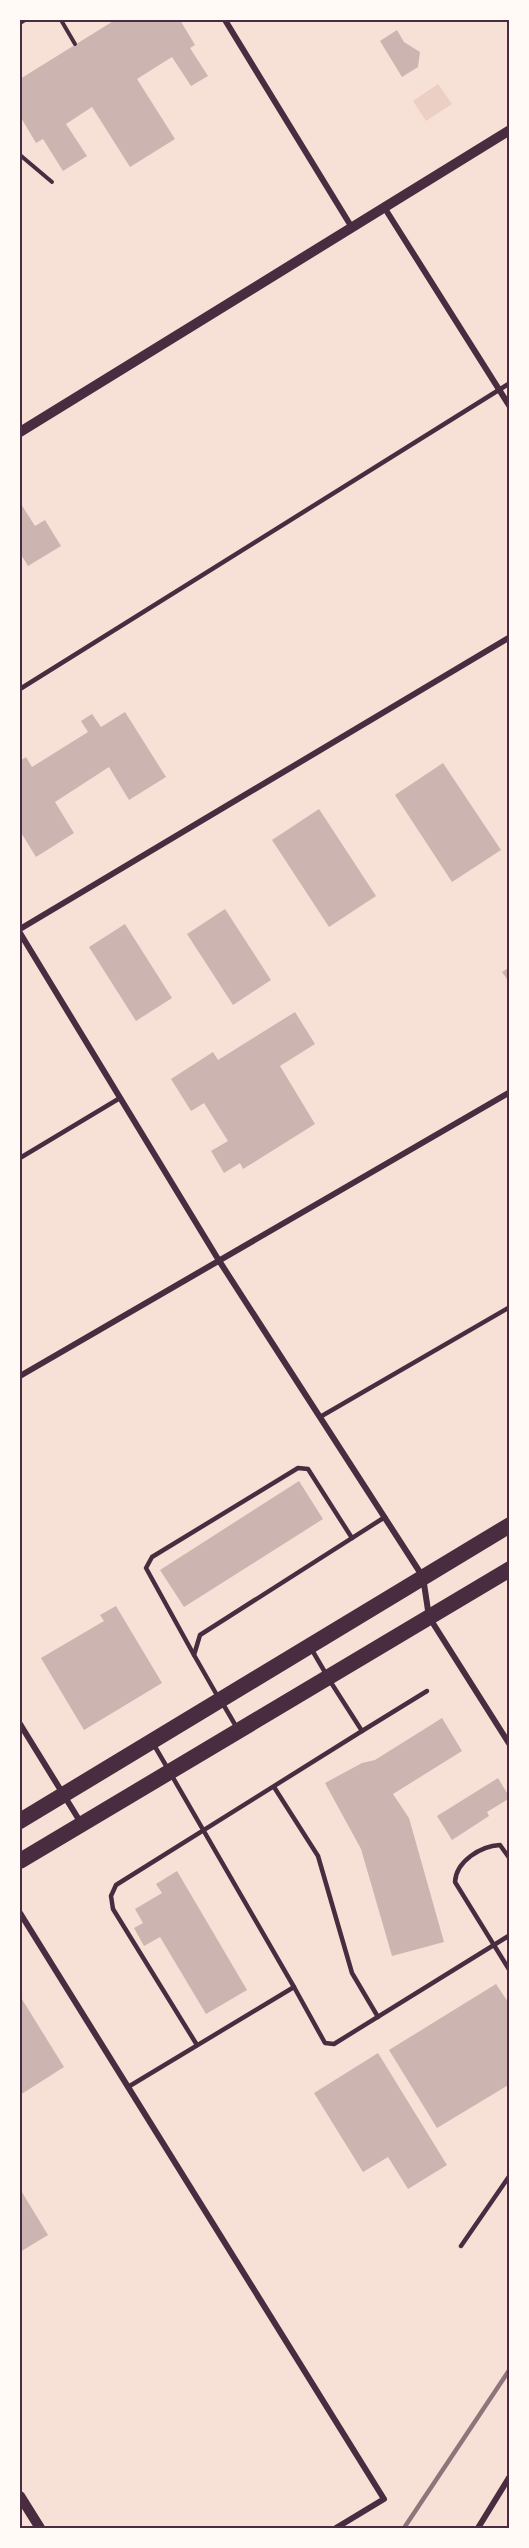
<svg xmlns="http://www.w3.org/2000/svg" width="529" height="2548" viewBox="0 0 529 2548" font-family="Helvetica,sans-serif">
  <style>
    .green { fill: #ebcfc5 }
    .building { fill: #ccb4b1 }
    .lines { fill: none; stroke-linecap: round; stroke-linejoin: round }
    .path { stroke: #4a2c40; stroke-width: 4 }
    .service { stroke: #4a2c40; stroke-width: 4.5 }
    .minor { stroke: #4a2c40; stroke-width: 6 }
    .tertiary { stroke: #4a2c40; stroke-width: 10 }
    .trunk { stroke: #4a2c40; stroke-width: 16 }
    .rail { stroke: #8f747c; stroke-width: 4.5 }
    .neatline { fill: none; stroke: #4a2c40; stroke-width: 2 }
  </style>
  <rect width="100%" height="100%" fill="#f7e1d7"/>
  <path class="green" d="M438,84L452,104L426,121L413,101Z"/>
  <g class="building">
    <path d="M115,20H180L195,45L190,48L208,76L191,86L172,57L137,79L175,139L130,167L92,107L66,124L87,156L63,171L43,139L36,143L20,116V79Z"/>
    <path d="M397,30L404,42L420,52L418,67L402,77L380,41Z"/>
    <path d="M21,504L35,526L45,520L61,546L28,566L20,553Z"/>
    <path d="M125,712L166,777L129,800L109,767L55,802L74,833L36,857L20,831V761L26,757L32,767L88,732L81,721L92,714L101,727Z"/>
    <path d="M443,763L501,850L452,882L395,795Z"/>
    <path d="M319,809L376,896L329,927L272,840Z"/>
    <path d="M225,909L271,980L233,1005L187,934Z"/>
    <path d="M125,924L172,998L136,1021L89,947Z"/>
    <path d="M510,967V983L502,972Z"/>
    <path d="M295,1012L315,1044L280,1066L315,1124L243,1169L240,1163L224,1173L211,1151L228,1141L204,1103L191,1111L171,1079L213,1052L218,1060Z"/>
    <path d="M299,1481L323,1519L184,1607L160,1570Z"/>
    <path d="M116,1606L162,1683L84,1730L41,1658L104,1621L100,1615Z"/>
    <path d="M442,1718L462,1751L393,1794L409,1818L444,1942L392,1956L361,1849L325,1783L362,1763L375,1760Z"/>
    <path d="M498,1778L510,1798L487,1812L489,1816L452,1840L437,1816Z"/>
    <path d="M177,1871L247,1990L206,2014L160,1937L144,1946L134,1928L143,1923L135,1909L162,1893L156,1884Z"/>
    <path d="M496,1984L510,2005V2084L437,2128L389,2050Z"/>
    <path d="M20,1996L64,2067L20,2095Z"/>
    <path d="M378,2053L447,2165L408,2189L388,2157L363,2172L314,2093Z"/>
    <path d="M20,2189L48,2235L20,2252Z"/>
  </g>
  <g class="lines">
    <g class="path">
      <path d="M61,20L75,44"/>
      <path d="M20,23L25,20"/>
      <path d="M20,155L52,182"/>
    </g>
    <g class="service">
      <path d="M20,689L510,383"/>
      <path d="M20,1158L120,1098"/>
      <path d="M320,1417L510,1307"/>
      <path d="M312,1650L326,1674"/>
      <path d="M194,1655L146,1568L152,1557L298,1468L308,1469L352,1538"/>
      <path d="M218,1697L194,1655L200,1635L385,1517"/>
      <path d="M223,1704L237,1728"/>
      <path d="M362,1731L427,1691"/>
      <path d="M154,1745L168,1769"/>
      <path d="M274,1787L318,1856L352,1973L378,2017"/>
      <path d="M510,1859L500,1845C481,1846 456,1861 455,1882L510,1971"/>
      <path d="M294,1987L325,2043L334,2044L510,1935"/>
      <path d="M197,2045L113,1909L111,1896L116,1885L362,1731L330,1681"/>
      <path d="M128,2087L294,1987L172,1776"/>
      <path d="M461,2246L510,2175"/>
    </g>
    <g class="minor">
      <path d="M225,20L351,226"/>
      <path d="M384,207L510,407"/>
      <path d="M20,929L510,637"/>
      <path d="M20,933L218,1259L423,1577L429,1617L510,1745"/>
      <path d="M20,1376L510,1092"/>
      <path d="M20,1724L81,1823"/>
      <path d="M20,1913L384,2499L336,2528"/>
      <path d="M478,2528L510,2476"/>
    </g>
    <g class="tertiary">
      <path d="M20,432L510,130"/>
      <path d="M20,2496L40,2528"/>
    </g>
    <g class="trunk">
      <path d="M20,1821L510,1525"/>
      <path d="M20,1861L510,1569"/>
    </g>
    <path class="rail" d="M404,2528L510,2369"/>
  </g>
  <rect width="529" height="2548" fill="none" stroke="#fffaf5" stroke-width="42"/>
  <rect x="21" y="21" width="487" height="2506" class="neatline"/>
</svg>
